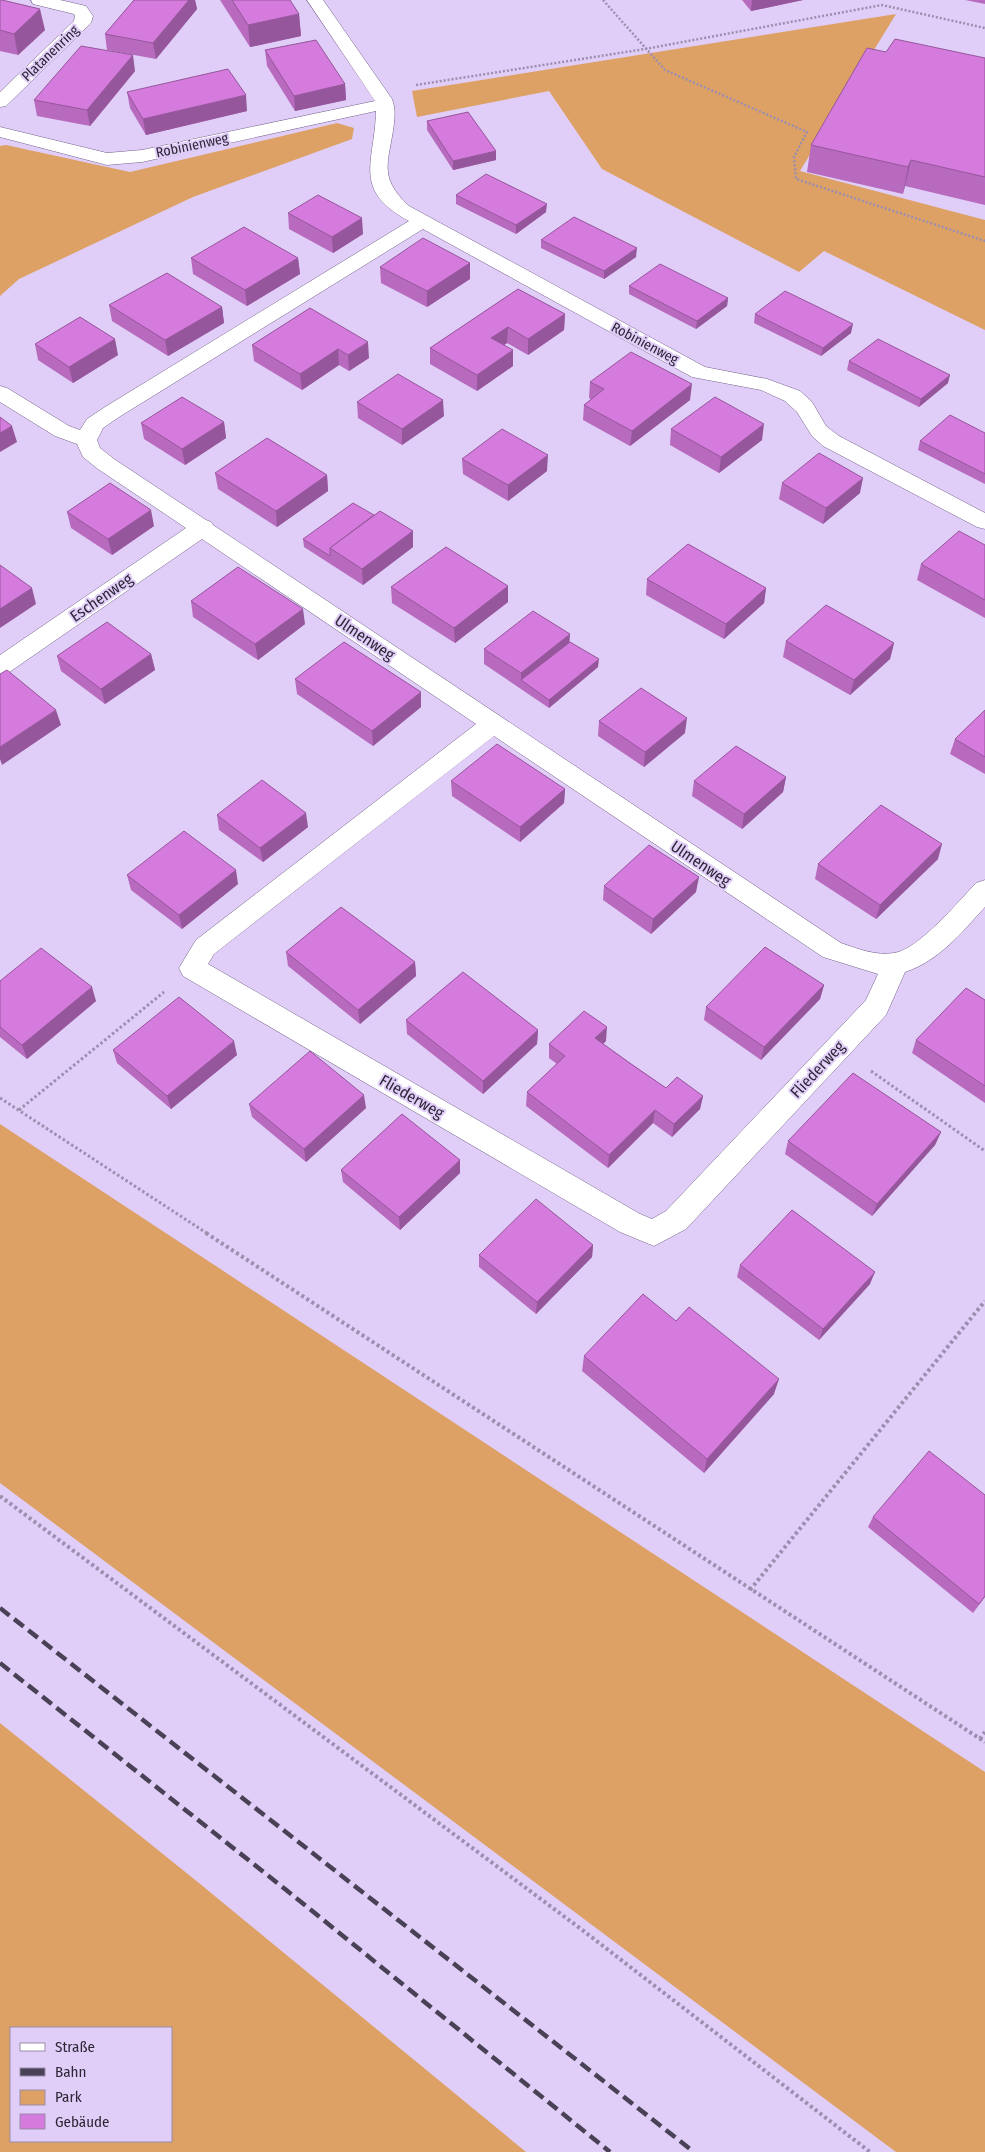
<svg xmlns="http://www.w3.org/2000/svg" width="985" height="2152" viewBox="0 0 985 2152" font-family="'Fira Sans Condensed',sans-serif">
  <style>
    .green { fill: #dda166; fill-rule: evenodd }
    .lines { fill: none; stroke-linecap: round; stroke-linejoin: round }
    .street-casing { stroke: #746489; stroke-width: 1 }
    .path-far2 { stroke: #9c8eae; stroke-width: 2.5; stroke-dasharray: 2 2; stroke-linecap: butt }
    .path-far1 { stroke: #9c8eae; stroke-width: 3; stroke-dasharray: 2.5 2.5; stroke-linecap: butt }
    .path { stroke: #9c8eae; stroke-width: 4; stroke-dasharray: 3 3; stroke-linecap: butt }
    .street { fill: #fff; fill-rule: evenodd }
    .rail { stroke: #494155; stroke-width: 4.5; stroke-dasharray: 12 6; stroke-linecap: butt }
    .wall { fill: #b76abe }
    .shaded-wall { fill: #95569b }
    .building { fill: #d57bdd; stroke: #95569b }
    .labels { text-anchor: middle; stroke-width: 4; stroke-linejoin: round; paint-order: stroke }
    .far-street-label { font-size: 14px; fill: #2d2636; stroke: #e0cef8 }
    .street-label { font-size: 16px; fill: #2d2636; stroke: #e0cef8 }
  </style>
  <rect width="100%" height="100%" fill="#e0cef8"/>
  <g class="green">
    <path d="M896,14L800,171L985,220V330L824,251L799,272L602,169L549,91L417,117L412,91Z"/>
    <path d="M337,123L354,128L352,139L193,197L19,279L0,296V146L6,145L130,172Z"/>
    <path d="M0,1124L985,1772V2152H896L0,1483Z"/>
    <path d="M0,1723L199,1883L526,2152H0ZM11,2028H171V2141H11Z"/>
  </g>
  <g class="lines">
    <defs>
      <g id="street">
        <path d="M31,0H60L86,6L93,16L91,23L6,106L0,107V92L74,21L75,16L74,14L33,4Z"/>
        <path d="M307,0H323L392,99C395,107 395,114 394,123C390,160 376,176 409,206L705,367L767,379L800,391L812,402L826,426L839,436L985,513V529L977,527L823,446L812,436L797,412L785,401L761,390L692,377L423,229L119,417L103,428L97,440L100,448L114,459L206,520L211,522L213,525L841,943C858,949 876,956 894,953C918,950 959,901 976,883L985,880V907C962,932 939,961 905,972L886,1015L686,1229L654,1246L620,1232L183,976L179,968L196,940L476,724L202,539L8,673L0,675V655L186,528L98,469L83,457L77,444L55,436L0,402V386L7,388L69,426L80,430L87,419L105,407L409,221C351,190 375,162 376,111L142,162L107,165L0,137V127L107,153L142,150L375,101ZM494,736L823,957L878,974L866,1000L666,1211L652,1219L640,1214L208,964L214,954Z"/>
      </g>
    </defs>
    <use href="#street" class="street-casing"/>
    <g class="path-far2">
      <path d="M603,0L665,70L807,132L794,157L796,179L985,241"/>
      <path d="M416,85L645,49L882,5L985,28"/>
    </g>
    <g class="path-far1">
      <path d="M871,1071L985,1151"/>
      <path d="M0,1098L208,1234"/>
      <path d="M19,1110L164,992"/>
    </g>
    <g class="path">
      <path d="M206,1233L985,1742"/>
      <path d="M0,1496L585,1932L870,2152"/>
      <path d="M750,1590L985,1301"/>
      <path d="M980,1739L985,1732"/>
    </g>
    <use href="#street" class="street"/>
    <g class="rail">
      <path d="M0,1608L694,2152"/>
      <path d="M0,1663L285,1889L610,2152"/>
    </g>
  </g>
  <g class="wall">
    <path d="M0,0L45,30L18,55L0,51Z"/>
    <path d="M134,0H195L197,9L156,59L107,50L105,34Z"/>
    <path d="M220,0H290L299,14L301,36L250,47Z"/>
    <path d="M742,0H803L751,11Z"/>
    <path d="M965,0H985V4Z"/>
    <path d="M265,50L345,84L346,100L295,111L267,66Z"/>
    <path d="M886,52L985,58V205L905,186L903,194L807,172L811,145Z"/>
    <path d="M135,71L90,126L37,116L34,100Z"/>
    <path d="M127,92L247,111L146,135L130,108Z"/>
    <path d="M427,121L496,151V160L453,170L427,130Z"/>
    <path d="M456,195L546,212L516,234L456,204Z"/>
    <path d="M288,213L363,234L333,253L289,229Z"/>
    <path d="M541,240L636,257L604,279L541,248Z"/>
    <path d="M191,258H298L300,274L247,306L193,274Z"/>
    <path d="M470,263V279L427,307L381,283L380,267Z"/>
    <path d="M629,286L728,298L727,306L696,329L629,294Z"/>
    <path d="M518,289L565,314L564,330L528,355L507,343L504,345L513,366L477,391L430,364V348Z"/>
    <path d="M109,305L222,307L224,323L168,356L112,321Z"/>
    <path d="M310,308L369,358L349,371L339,365L302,390L254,361L252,345Z"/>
    <path d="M755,314L851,333L821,356L754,323Z"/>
    <path d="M35,344L118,355L73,383L38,360Z"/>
    <path d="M849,361L948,383L919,407L847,370Z"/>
    <path d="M590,382L690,400L630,446L583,420L584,405L591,399L589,398Z"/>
    <path d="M357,402L444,416L402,445L358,418Z"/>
    <path d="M224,422L226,438L185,465L144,439L141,423Z"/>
    <path d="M671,429L762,440L719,473L670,445Z"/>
    <path d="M985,433V484L918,450L920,441Z"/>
    <path d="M462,459L547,471L508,501L463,474Z"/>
    <path d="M215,473L327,475L328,491L277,527L218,489Z"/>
    <path d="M782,483L860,493L823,524L779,499Z"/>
    <path d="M67,512L154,526L112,555L71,528Z"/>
    <path d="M374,515L413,531V547L363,585L304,547L303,539Z"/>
    <path d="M985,545V618L917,580L921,564Z"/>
    <path d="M647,579L766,588L764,603L724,639L646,595Z"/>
    <path d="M391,587L508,602L455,643L392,603Z"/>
    <path d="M191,601L305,624L258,660L193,617Z"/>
    <path d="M786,641L894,643L890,659L850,695L783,657Z"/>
    <path d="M570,642L598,667L549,708L484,664V649Z"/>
    <path d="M151,654L155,670L105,704L61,671L57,656Z"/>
    <path d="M295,679L421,707L373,746L297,694Z"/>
    <path d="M985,710V774L950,754L955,739Z"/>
    <path d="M599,721L685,733L644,767L598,736Z"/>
    <path d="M786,777L783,792L742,829L692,796L694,781Z"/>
    <path d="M451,781L565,789L564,803L520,842L452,796Z"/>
    <path d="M217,815L308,827L263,862L219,830Z"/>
    <path d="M938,859L876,919L815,879L818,864Z"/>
    <path d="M127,875L238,884L182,929L131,890Z"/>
    <path d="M604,886L696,892L651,934L603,900Z"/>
    <path d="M286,952L415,962L416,976L360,1024L288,966Z"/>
    <path d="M0,981L96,1001L27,1059L0,1037Z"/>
    <path d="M824,985L820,999L761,1060L704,1020L706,1007Z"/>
    <path d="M985,1000V1103L912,1053L916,1040Z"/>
    <path d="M406,1020L538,1030L537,1044L483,1094L407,1034Z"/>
    <path d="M606,1041L603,1044L666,1088L703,1096L700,1109L672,1137L653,1123L608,1168L526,1106L527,1092L557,1064L549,1058V1044Z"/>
    <path d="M113,1050L237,1055L171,1109L117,1063Z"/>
    <path d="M249,1104L366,1108L306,1162L252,1117Z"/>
    <path d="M941,1132L935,1145L872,1216L785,1154L788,1141Z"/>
    <path d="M341,1170L460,1173L400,1230L343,1182Z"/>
    <path d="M593,1245L592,1257L536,1314L479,1267V1255Z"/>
    <path d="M740,1265L870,1284L819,1340L737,1277Z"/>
    <path d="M676,1321L774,1394L704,1473L582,1371L584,1356Z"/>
    <path d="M873,1517L985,1597L973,1613L868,1527Z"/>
  </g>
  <g class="shaded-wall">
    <path d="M189,0H195L197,9L156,59L153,43Z"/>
    <path d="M752,0H803L751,11Z"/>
    <path d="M40,9L45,30L18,55L14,34Z"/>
    <path d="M299,14L301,36L250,47L248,25Z"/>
    <path d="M133,55L135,71L90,126L87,110Z"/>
    <path d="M345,84L346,100L295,111L294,96Z"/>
    <path d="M246,95L247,111L146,135L143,119Z"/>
    <path d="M496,151V160L453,170V161Z"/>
    <path d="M911,160L905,186L903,194L908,167Z"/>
    <path d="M547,204L546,212L516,234V225Z"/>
    <path d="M362,218L363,234L333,253L332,237Z"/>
    <path d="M637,248L636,257L604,279V271Z"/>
    <path d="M298,258L300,274L247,306L245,290Z"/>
    <path d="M470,263V279L427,307V291Z"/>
    <path d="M728,298L727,306L696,329L697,321Z"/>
    <path d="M222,307L224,323L168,356L165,340Z"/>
    <path d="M565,314L564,330L528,355V339Z"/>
    <path d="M853,324L851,333L821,356L823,348Z"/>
    <path d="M508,327L507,343L491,354V338Z"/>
    <path d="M115,339L118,355L73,383L69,367Z"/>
    <path d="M368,342L369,358L349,371L348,355Z"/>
    <path d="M338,349L339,365L302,390L300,374Z"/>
    <path d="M513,350V366L477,391V375Z"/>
    <path d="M950,375L948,383L919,407L921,399Z"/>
    <path d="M692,384L690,400L630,446L632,431Z"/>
    <path d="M443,400L444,416L402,445V429Z"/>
    <path d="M224,422L226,438L185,465L182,449Z"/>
    <path d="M764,424L762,440L719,473L721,457Z"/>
    <path d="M12,426L17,442L0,452V433Z"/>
    <path d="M548,455L547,471L508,501V485Z"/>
    <path d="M327,475L328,491L277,527L276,511Z"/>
    <path d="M863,478L860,493L823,524L826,508Z"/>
    <path d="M151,510L154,526L112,555L108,539Z"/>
    <path d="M413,531V547L363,585L362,569Z"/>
    <path d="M508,586V602L455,643L454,628Z"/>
    <path d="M32,588L36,604L0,628V609Z"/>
    <path d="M766,588L764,603L724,639L726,624Z"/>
    <path d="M303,609L305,624L258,660L255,644Z"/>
    <path d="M570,634L569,650L521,680V673Z"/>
    <path d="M894,643L890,659L850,695L854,680Z"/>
    <path d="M151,654L155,670L105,704L101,689Z"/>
    <path d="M599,659L598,667L549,708V700Z"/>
    <path d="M421,692V707L373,746L372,731Z"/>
    <path d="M56,710L61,725L2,765L0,759V747Z"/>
    <path d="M687,718L685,733L644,767L645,752Z"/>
    <path d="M786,777L783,792L742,829L744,814Z"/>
    <path d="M565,789L564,803L520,842V827Z"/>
    <path d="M306,813L308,827L263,862L260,848Z"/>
    <path d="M942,844L938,859L876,919L880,905Z"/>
    <path d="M236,870L238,884L182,929L179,915Z"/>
    <path d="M699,877L696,892L651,934L653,919Z"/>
    <path d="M415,962L416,976L360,1024L358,1010Z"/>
    <path d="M824,985L820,999L761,1060L764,1047Z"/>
    <path d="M92,987L96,1001L27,1059L22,1045Z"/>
    <path d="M607,1027L606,1041L594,1052L595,1038Z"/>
    <path d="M538,1030L537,1044L483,1094V1081Z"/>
    <path d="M234,1041L237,1055L171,1109L167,1096Z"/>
    <path d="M364,1095L366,1108L306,1162L304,1149Z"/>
    <path d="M703,1096L700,1109L672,1137L674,1124Z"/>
    <path d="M655,1110L653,1123L608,1168L609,1155Z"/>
    <path d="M941,1132L935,1145L872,1216L877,1204Z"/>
    <path d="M460,1160V1173L400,1230L399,1217Z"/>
    <path d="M593,1245L592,1257L536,1314L537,1302Z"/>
    <path d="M875,1272L870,1284L819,1340L823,1329Z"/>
    <path d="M779,1379L774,1394L704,1473L707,1459Z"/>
  </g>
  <g class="building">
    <path d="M0,0H2L40,9L14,34L0,30Z"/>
    <path d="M134,0H189L153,43L105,34Z"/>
    <path d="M232,0H290L299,14L248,25Z"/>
    <path d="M895,39L985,58V177L911,160L908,167L811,145L867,48L886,52Z"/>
    <path d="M316,40L345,84L294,96L265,50Z"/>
    <path d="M81,46L133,55L87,110L34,100Z"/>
    <path d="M228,69L246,95L143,119L127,92Z"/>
    <path d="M468,112L496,151L453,161L427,121Z"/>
    <path d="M486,174L547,204L516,225L456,195Z"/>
    <path d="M318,195L362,218L332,237L288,213Z"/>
    <path d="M574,217L637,248L604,271L541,240Z"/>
    <path d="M244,227L298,258L245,290L191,258Z"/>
    <path d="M423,238L470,263L427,291L380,267Z"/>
    <path d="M660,264L728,298L697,321L629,286Z"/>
    <path d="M167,273L222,307L165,340L109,305Z"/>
    <path d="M518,289L565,314L528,339L508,327L491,338L513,350L477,375L430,348Z"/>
    <path d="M785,291L853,324L823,348L755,314Z"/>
    <path d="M310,308L368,342L348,355L338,349L300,374L252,345Z"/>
    <path d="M80,317L115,339L69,367L35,344Z"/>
    <path d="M878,339L950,375L921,399L849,361Z"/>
    <path d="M631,352L692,384L632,431L584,405L604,389L590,382Z"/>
    <path d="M398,374L443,400L402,429L357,402Z"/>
    <path d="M182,397L224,422L182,449L141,423Z"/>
    <path d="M715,397L764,424L721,457L671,429Z"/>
    <path d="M950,415L985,433V474L920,441Z"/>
    <path d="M0,417L12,426L0,433Z"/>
    <path d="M502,429L548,455L508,485L462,459Z"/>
    <path d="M267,438L327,475L276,511L215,473Z"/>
    <path d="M819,453L863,478L826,508L782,483Z"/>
    <path d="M110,483L151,510L108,539L67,512Z"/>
    <path d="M353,503L374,515L330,548V556L303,539Z"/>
    <path d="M380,511L413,531L362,569L330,548Z"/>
    <path d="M959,531L985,545V600L921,564Z"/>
    <path d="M688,544L766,588L726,624L647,579Z"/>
    <path d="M446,547L508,586L454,628L391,587Z"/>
    <path d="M0,565L32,588L0,609Z"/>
    <path d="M238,567L303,609L255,644L191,601Z"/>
    <path d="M826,605L894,643L854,680L786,641Z"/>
    <path d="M533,611L570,634L521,673L484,649Z"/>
    <path d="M107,622L151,654L101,689L57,656Z"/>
    <path d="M344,642L421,692L372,731L295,679Z"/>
    <path d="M570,642L599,659L549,700L521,680Z"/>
    <path d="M7,670L56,710L0,747V674Z"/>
    <path d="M641,688L687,718L645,752L599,721Z"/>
    <path d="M985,710V757L955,739Z"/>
    <path d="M497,744L565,789L520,827L451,781Z"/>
    <path d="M736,746L786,777L744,814L694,781Z"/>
    <path d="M262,780L306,813L260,848L217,815Z"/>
    <path d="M881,805L942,844L880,905L818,864Z"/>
    <path d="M184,831L236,870L179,915L127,875Z"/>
    <path d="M649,845L699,877L653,919L604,886Z"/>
    <path d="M341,907L415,962L358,1010L286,952Z"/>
    <path d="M765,947L824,985L764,1047L706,1007Z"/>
    <path d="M41,948L92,987L22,1045L0,1027V981Z"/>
    <path d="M463,972L538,1030L483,1081L406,1020Z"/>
    <path d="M966,988L985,1000V1086L916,1040Z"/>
    <path d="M179,997L234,1041L167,1096L113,1050Z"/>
    <path d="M584,1011L607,1027L595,1038L631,1064L666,1088L677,1077L703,1096L674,1124L655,1110L609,1155L527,1092L565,1056L549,1044Z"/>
    <path d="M310,1051L364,1095L304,1149L249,1104Z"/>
    <path d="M853,1073L941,1132L877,1204L788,1141Z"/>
    <path d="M402,1114L460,1160L399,1217L341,1170Z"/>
    <path d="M536,1199L593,1245L537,1302L479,1255Z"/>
    <path d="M792,1210L875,1272L823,1329L740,1265Z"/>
    <path d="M643,1294L676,1321L689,1307L779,1379L707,1459L584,1356Z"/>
    <path d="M929,1451L985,1495V1596L979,1604L873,1517Z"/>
  </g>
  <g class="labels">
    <g class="far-street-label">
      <text transform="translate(50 53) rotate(-44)" y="5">Platanenring</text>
      <text transform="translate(192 145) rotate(-12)" y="5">Robinienweg</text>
      <text transform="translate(645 343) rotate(28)" y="5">Robinienweg</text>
    </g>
    <g class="street-label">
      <text transform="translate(101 597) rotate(-35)" y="6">Eschenweg</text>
      <text transform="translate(365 637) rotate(34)" y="6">Ulmenweg</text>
      <text transform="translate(701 863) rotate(34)" y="6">Ulmenweg</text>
      <text transform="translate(817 1069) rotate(-47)" y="6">Fliederweg</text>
      <text transform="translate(412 1096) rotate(30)" y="6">Fliederweg</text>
    </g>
  </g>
  <rect x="10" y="2027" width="162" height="115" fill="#e0cef8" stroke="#988baa"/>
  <rect x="20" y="2043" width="25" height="8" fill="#ffffff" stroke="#988baa"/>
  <text x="55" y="2052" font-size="15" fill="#2d2636">Straße</text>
  <rect x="20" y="2068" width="25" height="8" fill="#494155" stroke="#988baa"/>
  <text x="55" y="2077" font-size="15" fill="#2d2636">Bahn</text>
  <rect x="20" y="2090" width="25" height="15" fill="#dda166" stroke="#988baa"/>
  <text x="55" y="2102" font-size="15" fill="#2d2636">Park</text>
  <rect x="20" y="2114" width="25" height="15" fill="#d57bdd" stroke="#988baa"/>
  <text x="55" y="2127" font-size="15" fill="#2d2636">Gebäude</text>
</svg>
